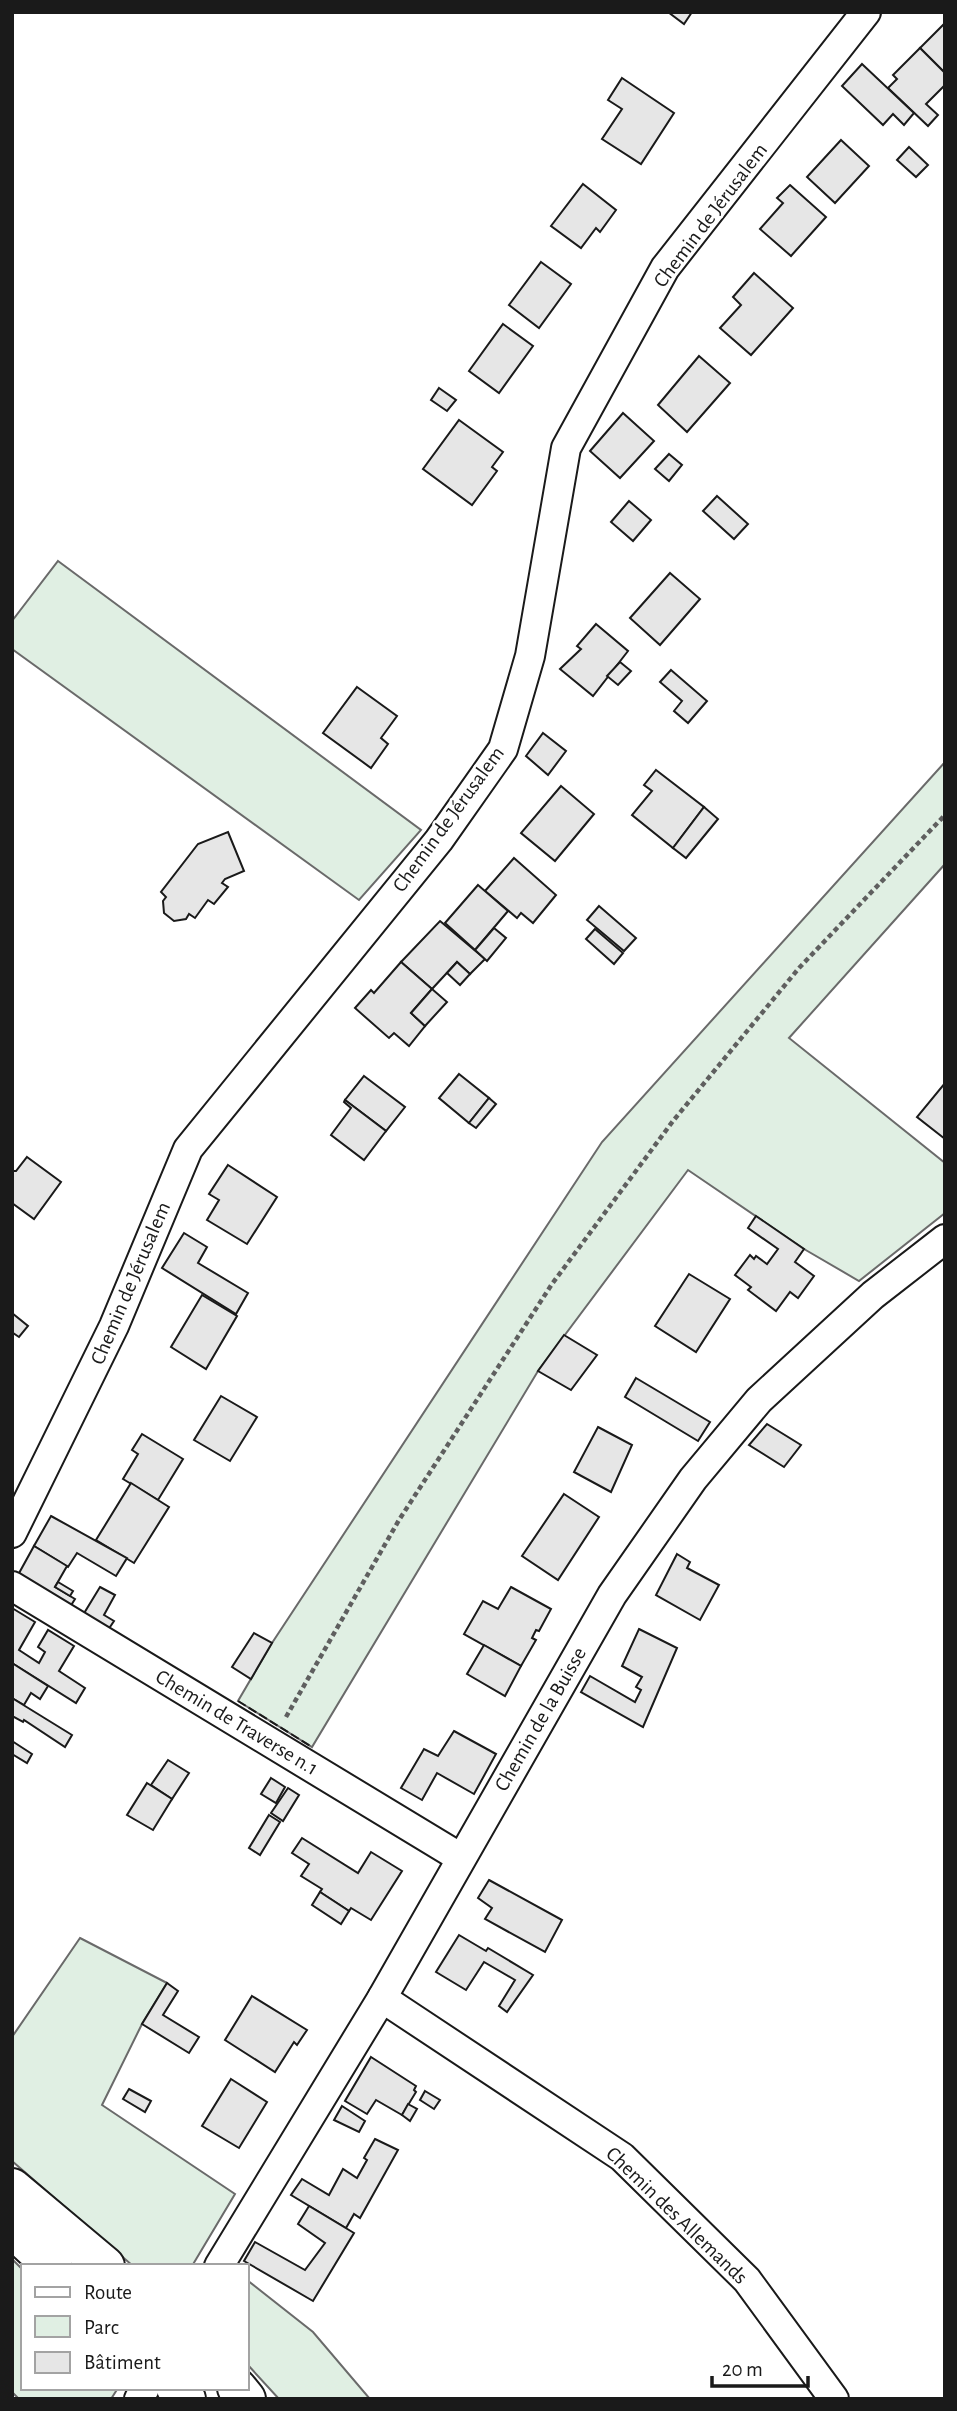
<svg xmlns="http://www.w3.org/2000/svg" width="957" height="2411" viewBox="0 0 957 2411" font-family="'Alegreya Sans',sans-serif">
  <style>
    .green { fill: #e0efe3; stroke: #6a6a6a; stroke-width: 2 }
    .building { fill: #e6e6e6; stroke: #1a1a1a; stroke-width: 2 }
    .lines { fill: none; stroke-linecap: round; stroke-linejoin: round }
    .minor-casing { stroke: #1a1a1a; stroke-width: 32 }
    .secondary-casing { stroke: #1a1a1a; stroke-width: 42 }
    .path { stroke: #5f5f5f; stroke-width: 4.5; stroke-dasharray: 5 3.5; stroke-linecap: butt }
    .minor { stroke: #fff; stroke-width: 28 }
    .secondary { stroke: #fff; stroke-width: 38 }
    .fence { stroke: #1a1a1a; stroke-width: 2; stroke-dasharray: 9 3.5; stroke-linecap: butt }
    .labels { text-anchor: middle; stroke-width: 5; stroke-linejoin: round; paint-order: stroke }
    .street-label { font-size: 21px; fill: #1a1a1a; stroke: #fff }
  </style>
  <rect width="100%" height="100%" fill="#fff"/>
  <g class="green">
    <path d="M58,561L421,830L359,900L12,649V621Z"/>
    <path d="M945,762V864L789,1038L945,1163V1213L859,1281L804,1249L688,1170L538,1371L312,1747L238,1701L272,1643L602,1142Z"/>
    <path d="M80,1938L167,1983L142,2024L102,2105L235,2194L192,2266H133L12,2161V2037Z"/>
    <path d="M12,2259L23,2270V2388H118L111,2399H19L12,2392Z"/>
    <path d="M247,2280L313,2332L370,2399H279L247,2364Z"/>
  </g>
  <g class="building">
    <path d="M668,12H692L684,24Z"/>
    <path d="M945,23V73L920,48Z"/>
    <path d="M920,48L945,73V85L926,104L938,115L928,126L888,88L897,79L893,75Z"/>
    <path d="M862,64L914,113L904,125L893,114L883,125L842,86Z"/>
    <path d="M622,78L674,113L641,164L602,139L622,109L608,100Z"/>
    <path d="M841,140L869,166L835,203L807,177Z"/>
    <path d="M909,147L928,165L916,177L897,160Z"/>
    <path d="M583,184L616,210L600,232L596,228L581,248L551,226Z"/>
    <path d="M790,185L826,217L791,256L760,229L783,203L777,198Z"/>
    <path d="M541,262L571,284L539,328L509,305Z"/>
    <path d="M754,273L793,308L751,355L720,328L741,305L733,297Z"/>
    <path d="M503,324L533,346L499,393L469,371Z"/>
    <path d="M699,356L730,383L687,432L658,405Z"/>
    <path d="M439,388L456,400L447,411L431,400Z"/>
    <path d="M623,413L654,441L620,478L590,451Z"/>
    <path d="M459,420L503,452L492,467L497,471L472,505L423,469Z"/>
    <path d="M669,454L682,465L669,481L655,469Z"/>
    <path d="M717,496L748,524L734,539L703,511Z"/>
    <path d="M629,501L651,520L633,541L611,522Z"/>
    <path d="M670,573L700,599L660,645L630,618Z"/>
    <path d="M596,624L628,651L593,696L560,669L581,649L577,646Z"/>
    <path d="M620,662L631,671L618,685L607,676Z"/>
    <path d="M671,670L707,701L688,723L674,711L682,701L660,682Z"/>
    <path d="M357,687L397,716L381,738L388,744L371,768L323,733Z"/>
    <path d="M543,733L566,751L548,775L526,756Z"/>
    <path d="M656,770L704,807L673,848L632,815L652,791L644,785Z"/>
    <path d="M561,786L594,814L555,861L521,833Z"/>
    <path d="M704,807L718,819L686,858L673,848Z"/>
    <path d="M228,832L244,871L225,879L222,883L228,887L214,904L208,900L195,918L189,914L186,919L174,921L164,913L163,901L166,897L161,892L198,844Z"/>
    <path d="M514,858L556,895L533,923L521,913L517,918L485,891Z"/>
    <path d="M478,885L508,911L475,950L445,923Z"/>
    <path d="M599,906L636,938L624,951L587,920Z"/>
    <path d="M440,921L485,959L470,974L457,962L432,989L401,962Z"/>
    <path d="M494,928L506,938L487,961L475,950Z"/>
    <path d="M595,929L623,953L614,964L586,939Z"/>
    <path d="M401,962L432,989L411,1013L425,1026L409,1046L394,1033L389,1038L355,1008L371,990L374,993Z"/>
    <path d="M457,962L470,974L460,985L447,973Z"/>
    <path d="M432,989L447,1002L425,1026L411,1013Z"/>
    <path d="M459,1074L489,1098L469,1123L439,1098Z"/>
    <path d="M364,1076L405,1107L386,1131L345,1100Z"/>
    <path d="M945,1083V1139L917,1117Z"/>
    <path d="M489,1098L496,1104L476,1128L469,1123Z"/>
    <path d="M345,1100L386,1131L364,1160L331,1135L351,1108L344,1102Z"/>
    <path d="M27,1157L61,1182L34,1219L12,1203V1171H16Z"/>
    <path d="M228,1165L277,1197L247,1244L207,1220L219,1200L209,1194Z"/>
    <path d="M756,1216L804,1249L795,1262L814,1276L798,1298L790,1292L776,1311L748,1290L751,1287L735,1275L750,1255L754,1259L756,1256L767,1264L778,1249L748,1228Z"/>
    <path d="M184,1233L207,1247L198,1263L248,1293L236,1314L162,1268Z"/>
    <path d="M689,1274L730,1299L696,1352L655,1326Z"/>
    <path d="M202,1295L237,1316L206,1369L171,1347Z"/>
    <path d="M12,1313L28,1326L19,1337L13,1333L12,1335Z"/>
    <path d="M564,1335L597,1355L571,1390L538,1371Z"/>
    <path d="M636,1378L710,1422L698,1441L625,1397Z"/>
    <path d="M221,1396L257,1417L230,1461L194,1440Z"/>
    <path d="M767,1424L801,1445L784,1467L749,1445Z"/>
    <path d="M598,1427L632,1445L611,1492L574,1472Z"/>
    <path d="M142,1434L183,1459L158,1500L123,1479L138,1454L132,1450Z"/>
    <path d="M131,1483L169,1507L134,1563L96,1540Z"/>
    <path d="M564,1494L599,1517L558,1580L522,1556Z"/>
    <path d="M51,1516L127,1558L116,1576L77,1553L68,1567L34,1546Z"/>
    <path d="M34,1546L67,1566L55,1587L75,1599L70,1607L18,1575Z"/>
    <path d="M677,1554L690,1562L687,1568L719,1585L700,1620L656,1595Z"/>
    <path d="M58,1582L73,1591L70,1596L55,1587Z"/>
    <path d="M100,1587L115,1595L104,1615L114,1621L108,1630L83,1615Z"/>
    <path d="M511,1587L551,1609L539,1631L536,1630L532,1638L536,1640L521,1666L464,1634L483,1601L498,1609Z"/>
    <path d="M12,1608L35,1622L19,1650L39,1663L45,1652L38,1647L48,1630L74,1646L59,1671L85,1688L76,1703L12,1663Z"/>
    <path d="M639,1629L677,1648L643,1727L581,1692L590,1676L635,1702L641,1690L636,1687L642,1677L622,1666Z"/>
    <path d="M254,1633L272,1643L251,1679L232,1667Z"/>
    <path d="M484,1645L521,1666L505,1696L467,1674Z"/>
    <path d="M12,1663L48,1686L40,1699L31,1693L24,1705L12,1698Z"/>
    <path d="M12,1698L72,1735L65,1747L24,1720L23,1722L12,1716Z"/>
    <path d="M454,1731L496,1754L474,1794L437,1773L422,1800L401,1788L424,1749L438,1756Z"/>
    <path d="M12,1741L32,1754L27,1763L12,1754Z"/>
    <path d="M168,1760L189,1773L172,1799L151,1785Z"/>
    <path d="M271,1778L285,1787L276,1803L261,1794Z"/>
    <path d="M147,1783L172,1799L153,1830L127,1815Z"/>
    <path d="M288,1788L299,1795L283,1821L271,1813Z"/>
    <path d="M269,1815L280,1822L260,1855L249,1848Z"/>
    <path d="M302,1838L358,1873L371,1852L402,1871L371,1920L351,1908L349,1911L320,1892L322,1889L301,1876L309,1864L292,1853Z"/>
    <path d="M489,1880L562,1920L545,1952L485,1919L492,1908L478,1898Z"/>
    <path d="M320,1892L349,1911L341,1924L312,1905Z"/>
    <path d="M459,1935L486,1951L488,1948L533,1975L507,2012L499,2006L515,1980L484,1962L466,1990L436,1972Z"/>
    <path d="M167,1983L178,1991L163,2015L199,2037L189,2053L142,2024Z"/>
    <path d="M252,1996L307,2030L297,2045L294,2042L275,2072L225,2040Z"/>
    <path d="M371,2057L416,2086L414,2090L416,2092L402,2115L376,2100L367,2114L345,2101Z"/>
    <path d="M231,2079L267,2102L239,2148L202,2126Z"/>
    <path d="M129,2089L151,2101L145,2112L123,2099Z"/>
    <path d="M425,2091L440,2100L434,2109L420,2100Z"/>
    <path d="M408,2104L417,2109L410,2121L402,2115Z"/>
    <path d="M342,2106L365,2121L359,2132L334,2120Z"/>
    <path d="M375,2139L398,2150L360,2218L354,2214L346,2228L291,2195L302,2179L329,2195L343,2169L357,2178L367,2160L364,2158Z"/>
    <path d="M309,2206L354,2233L313,2301L244,2261L255,2242L305,2270L325,2243L298,2224Z"/>
  </g>
  <g class="lines">
    <defs>
      <g id="minor">
        <path d="M12,1533L114,1326L188,1149L439,840L503,749L530,656L566,448L665,268L866,12"/>
        <path d="M12,1586L461,1858"/>
        <path d="M382,1998L622,2157L747,2280L834,2399"/>
        <path d="M219,2266L382,1998L612,1595L693,1479L759,1400L873,1295L945,1239"/>
        <path d="M139,2399L145,2388"/>
      </g>
      <g id="secondary">
        <path d="M12,2188L105,2266"/>
        <path d="M12,2228L53,2266"/>
        <path d="M176,2388L186,2399"/>
        <path d="M237,2388L246,2399"/>
      </g>
    </defs>
    <use href="#minor" class="minor-casing"/>
    <use href="#secondary" class="secondary-casing"/>
    <path class="path" d="M286,1717L399,1520L552,1284L673,1121L799,968L945,815"/>
    <use href="#minor" class="minor"/>
    <use href="#secondary" class="secondary"/>
    <path class="fence" d="M238,1701L312,1747"/>
  </g>
  <g class="labels">
    <g class="street-label">
      <text transform="translate(710 215) rotate(-53)" y="7">Chemin de Jérusalem</text>
      <text transform="translate(448 819) rotate(-54)" y="7">Chemin de Jérusalem</text>
      <text transform="translate(130 1283) rotate(-67)" y="7">Chemin de Jérusalem</text>
      <text transform="translate(540 1719) rotate(-60)" y="7">Chemin de la Buisse</text>
      <text transform="translate(237 1722) rotate(31)" y="7">Chemin de Traverse n.1</text>
      <text transform="translate(677 2215) rotate(44)" y="7">Chemin des Allemands</text>
    </g>
  </g>
  <rect width="957" height="2411" fill="none" stroke="#1a1a1a" stroke-width="28"/>
  <rect x="21" y="2264" width="228" height="126" fill="#ffffff" stroke="#a3a3a3" stroke-width="2"/>
  <rect x="35" y="2287" width="35" height="10" fill="#ffffff" stroke="#a3a3a3" stroke-width="2"/>
  <text x="84" y="2299" font-size="21" fill="#1a1a1a">Route</text>
  <rect x="35" y="2316" width="35" height="21" fill="#e0efe3" stroke="#a3a3a3" stroke-width="2"/>
  <text x="84" y="2334" font-size="21" fill="#1a1a1a">Parc</text>
  <rect x="35" y="2352" width="35" height="21" fill="#e6e6e6" stroke="#a3a3a3" stroke-width="2"/>
  <text x="84" y="2369" font-size="21" fill="#1a1a1a">Bâtiment</text>
  <path d="M712 2376v10h96v-10" fill="none" stroke="#1a1a1a" stroke-width="3.5"/>
  <text x="722" y="2376" font-size="21" fill="#1a1a1a" stroke="#ffffff" stroke-width="5" paint-order="stroke">20 m</text>
</svg>
